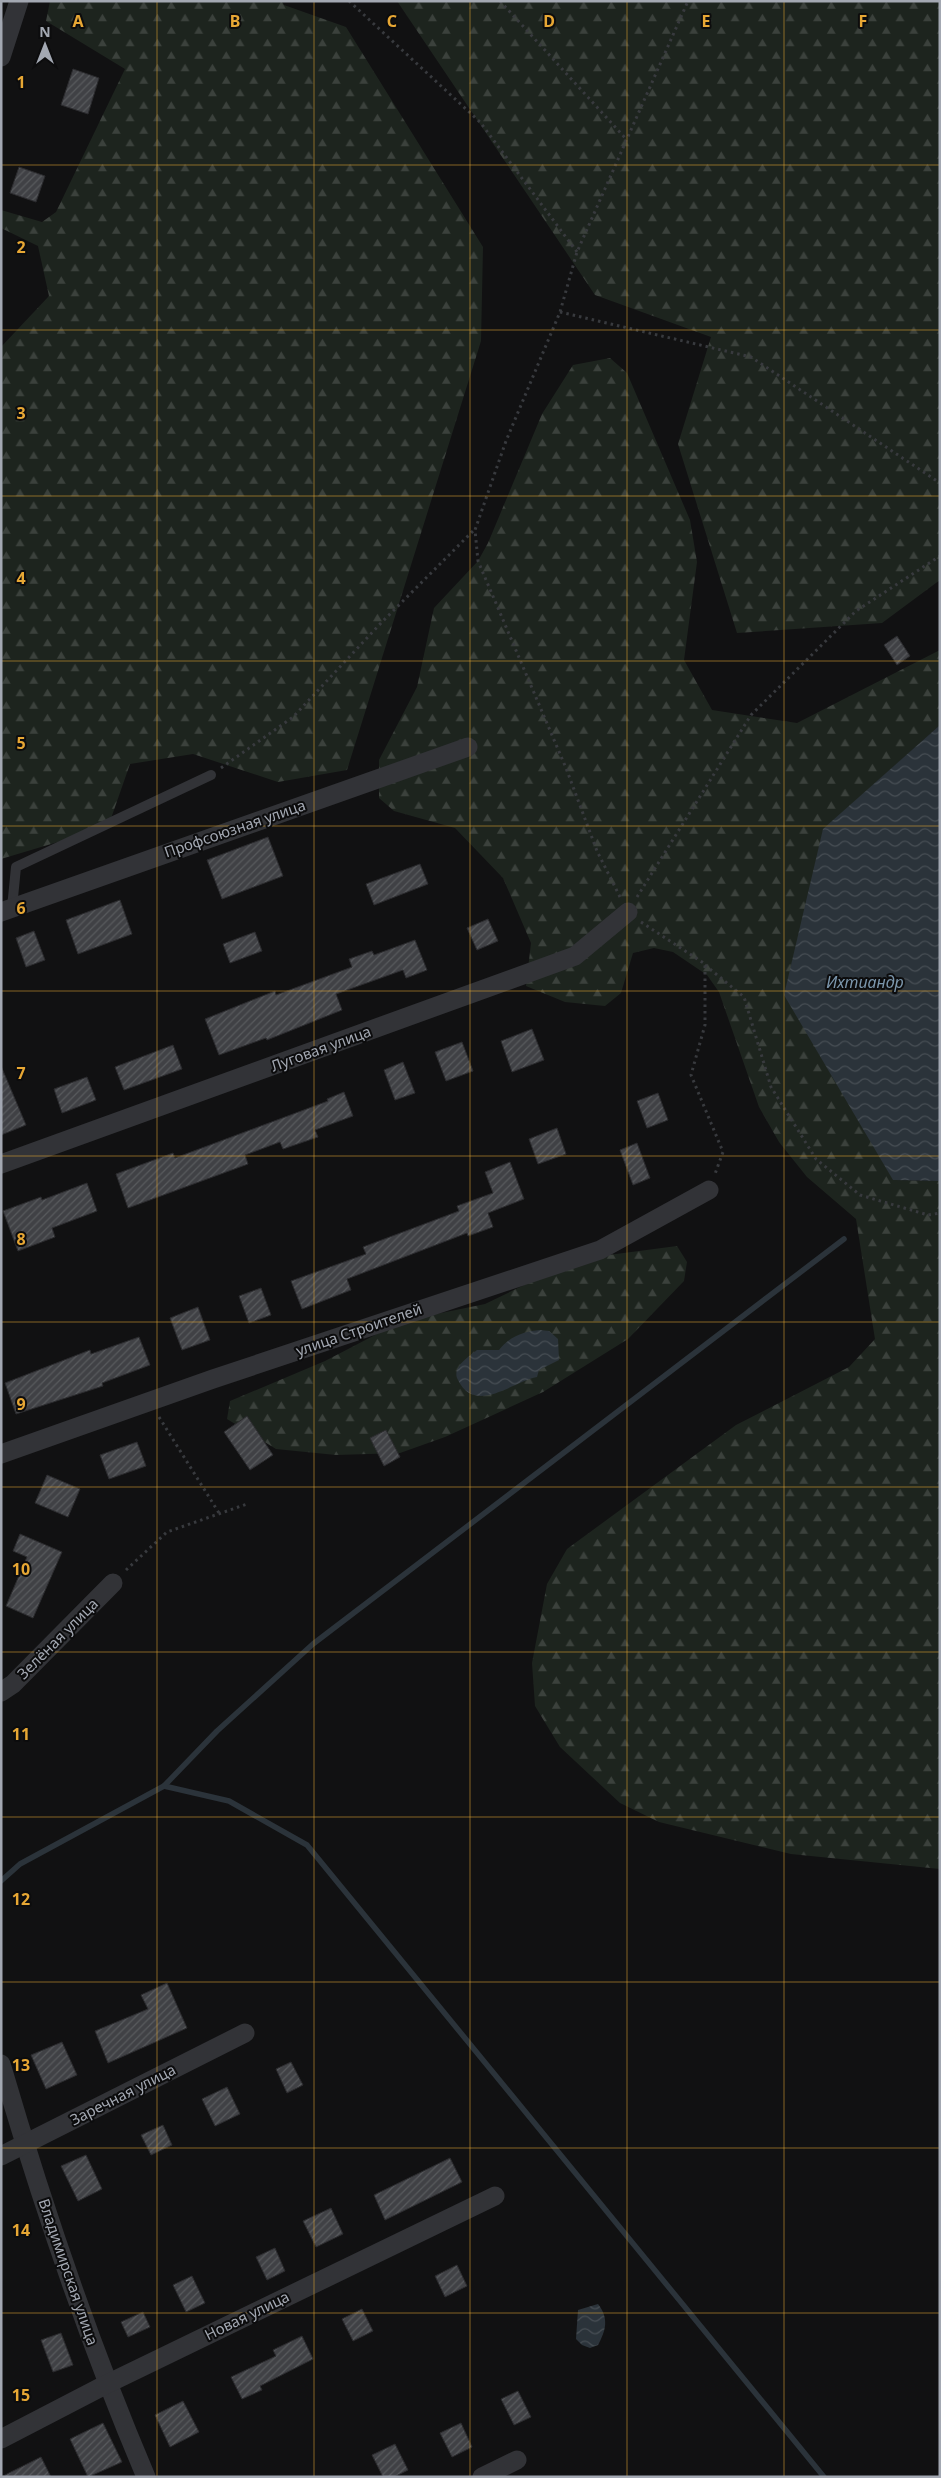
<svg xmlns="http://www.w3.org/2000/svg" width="941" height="2478" viewBox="0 0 941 2478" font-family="'Noto Sans',sans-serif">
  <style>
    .forest { fill: url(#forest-firs) }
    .water { fill: url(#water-waves) }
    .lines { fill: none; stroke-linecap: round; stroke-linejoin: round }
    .stream { stroke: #2b333a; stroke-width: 5.5 }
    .building { fill: url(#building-hatch); stroke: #2b2b2e }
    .path { stroke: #383a3e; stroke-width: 3; stroke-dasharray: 2.5 4; stroke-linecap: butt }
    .lane { stroke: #323337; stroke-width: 10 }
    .street { stroke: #323337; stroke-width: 19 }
    .grid { fill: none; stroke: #e7a734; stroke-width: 1; stroke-opacity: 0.55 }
    .labels { text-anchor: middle; stroke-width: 4; stroke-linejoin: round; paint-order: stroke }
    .street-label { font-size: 15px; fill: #a3a8b2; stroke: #0c0c0d }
    .water-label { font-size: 16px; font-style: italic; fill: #7b96ac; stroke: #0c0c0d }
    .grid-label { font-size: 16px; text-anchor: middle; font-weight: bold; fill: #e7a734; stroke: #0c0c0d; stroke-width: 4; stroke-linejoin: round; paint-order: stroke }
  </style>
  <defs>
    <pattern id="forest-firs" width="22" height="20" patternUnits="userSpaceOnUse" patternTransform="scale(1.25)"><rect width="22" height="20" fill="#1d241e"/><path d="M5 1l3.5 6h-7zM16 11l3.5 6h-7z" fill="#3b413c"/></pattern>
    <pattern id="water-waves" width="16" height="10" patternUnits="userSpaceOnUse" patternTransform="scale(1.25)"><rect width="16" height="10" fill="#2b333a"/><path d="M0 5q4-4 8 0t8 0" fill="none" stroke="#474e54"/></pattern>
    <pattern id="building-hatch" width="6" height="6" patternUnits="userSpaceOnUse" patternTransform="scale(1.25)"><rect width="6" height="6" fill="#404145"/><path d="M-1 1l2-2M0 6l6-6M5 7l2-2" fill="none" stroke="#585a5d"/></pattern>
  </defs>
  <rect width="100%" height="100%" fill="#111112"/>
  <g class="forest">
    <path d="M50,1H282L284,5L346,27L483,247L481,341L347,770L278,782L193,754L130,764L108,827L1,859V347L49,296L38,246L1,228V210L42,222L56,212L125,69L46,21Z"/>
    <path d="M397,1H940V580L882,623L737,633L678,444L711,337L595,295Z"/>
    <path d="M610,358L627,373L690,520L697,562L684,660L712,710L797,723L940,650V725L823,830L893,1180L940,1181V1869L791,1854L659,1822L620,1803L560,1747L535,1706L532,1663L547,1584L567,1549L736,1425L849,1367L875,1339L856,1219L807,1177L779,1142L759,1107L719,992L707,975L673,952L654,948L633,953L621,993L605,1006L565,1002L526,986L531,943L503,878L455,828L394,811L379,798V760L417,687L434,608L478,561L488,543L542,414L573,365Z"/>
    <path d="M677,1246L687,1262L684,1281L628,1339L543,1392L445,1437L400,1453L336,1455L276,1449L227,1419L230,1401L325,1361L402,1321L485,1304L578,1259Z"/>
  </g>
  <g class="water">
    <path d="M940,725V1181L893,1180L784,995L823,829Z"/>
    <path d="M540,1330L549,1331L558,1339L559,1360L539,1370L537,1377C512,1382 475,1415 458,1380C451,1368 468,1357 477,1350H499C509,1337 524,1331 540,1330Z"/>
    <path d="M598,2304C609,2318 606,2330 598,2345L590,2348L582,2345L576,2339L578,2310Z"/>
  </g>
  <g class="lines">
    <g class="stream">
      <path d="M164,1786L229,1801L307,1845L824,2477"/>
      <path d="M1,1881L20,1864L164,1786L217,1731L313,1644L844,1239"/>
    </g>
  </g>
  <g class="building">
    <path d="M73,69L99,78L88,114L61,105Z"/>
    <path d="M19,167L45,176L36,202L10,193Z"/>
    <path d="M897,636L910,656L897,665L884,645Z"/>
    <path d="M268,837L283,876L222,899L207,860Z"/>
    <path d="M420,864L428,884L374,905L366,884Z"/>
    <path d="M120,900L132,934L78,954L66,920Z"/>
    <path d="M488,919L498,941L477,950L467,928Z"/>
    <path d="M34,931L45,960L26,967L16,938Z"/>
    <path d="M255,932L262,951L230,963L223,944Z"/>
    <path d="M415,940L427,970L406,978L403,970L336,994L342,1010L267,1040L266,1038L219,1055L205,1019L275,991L276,995L352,967L349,959L372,951L374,955Z"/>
    <path d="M532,1029L544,1060L512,1072L501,1041Z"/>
    <path d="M462,1042L473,1071L446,1081L435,1052Z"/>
    <path d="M173,1045L182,1069L124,1090L115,1067Z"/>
    <path d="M403,1062L415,1093L395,1100L384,1070Z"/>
    <path d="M1,1066L26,1125L1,1135Z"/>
    <path d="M87,1077L96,1100L62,1113L54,1089Z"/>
    <path d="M344,1092L353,1116L315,1130L318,1137L283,1149L280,1142L245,1155L248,1164L128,1208L116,1174L173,1153L175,1158L328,1101L327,1099Z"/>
    <path d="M658,1093L668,1120L647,1128L637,1101Z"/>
    <path d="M557,1128L566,1154L538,1164L529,1139Z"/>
    <path d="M637,1143L650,1178L633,1185L620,1150Z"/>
    <path d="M510,1162L524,1199L488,1213L493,1227L468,1236L467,1233L347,1279L351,1290L302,1309L291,1281L366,1254L363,1247L459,1211L457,1206L493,1193L485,1172Z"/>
    <path d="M87,1183L97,1211L52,1228L55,1237L18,1251L3,1211L41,1197L42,1200Z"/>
    <path d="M261,1288L271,1315L249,1323L239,1296Z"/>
    <path d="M198,1307L210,1340L182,1350L170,1318Z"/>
    <path d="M139,1337L150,1365L102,1383L103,1386L16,1414L5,1383L90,1350L91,1354Z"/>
    <path d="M247,1416L273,1455L250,1470L224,1432Z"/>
    <path d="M386,1430L400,1457L384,1466L370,1438Z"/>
    <path d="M137,1442L146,1466L109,1479L100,1455Z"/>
    <path d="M47,1475L80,1489L68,1517L35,1503Z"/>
    <path d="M20,1534L62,1552L33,1618L6,1606L27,1557L13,1551Z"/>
    <path d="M167,1983L187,2028L108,2063L95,2031L148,2009L141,1995Z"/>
    <path d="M62,2042L77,2075L46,2089L31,2055Z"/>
    <path d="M291,2062L303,2085L287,2093L276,2069Z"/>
    <path d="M227,2087L240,2114L215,2126L202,2099Z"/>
    <path d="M163,2125L172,2145L151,2155L141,2135Z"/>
    <path d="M86,2155L102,2189L78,2201L61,2166Z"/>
    <path d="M450,2158L462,2182L385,2220L374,2195Z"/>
    <path d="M331,2208L343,2234L316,2247L303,2221Z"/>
    <path d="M275,2248L285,2271L267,2280L256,2257Z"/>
    <path d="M457,2265L467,2286L445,2297L435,2276Z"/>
    <path d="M192,2276L205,2303L186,2312L173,2285Z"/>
    <path d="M362,2309L373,2331L353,2341L342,2319Z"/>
    <path d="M143,2312L150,2327L128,2337L121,2322Z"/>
    <path d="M61,2333L73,2365L53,2372L41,2340Z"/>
    <path d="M302,2336L313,2359L260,2386L262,2390L242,2399L231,2377L276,2356L273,2350Z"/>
    <path d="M518,2391L531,2417L514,2425L501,2399Z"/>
    <path d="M183,2401L199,2432L170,2447L155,2415Z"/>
    <path d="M103,2423L122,2462L88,2477L70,2439Z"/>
    <path d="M461,2423L472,2447L452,2457L440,2433Z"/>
    <path d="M395,2444L408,2470L394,2477H383L372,2455Z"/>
    <path d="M41,2457L51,2477H1Z"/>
  </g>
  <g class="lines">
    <g class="path">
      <path d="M349,1L480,122L577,252"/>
      <path d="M500,1L627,140"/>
      <path d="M560,312L751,357L940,483"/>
      <path d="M221,768L293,717L382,622L474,530"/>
      <path d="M620,897L597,851L566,768L478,561L475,530L506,441L560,312L577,252L688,1"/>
      <path d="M637,897L751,715L856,611L940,556"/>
      <path d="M641,922L705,964V1025L691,1075L723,1152L715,1174"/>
      <path d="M705,965L744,997L771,1087L816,1159L860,1195L928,1215L940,1213"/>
      <path d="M159,1417L219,1513"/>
      <path d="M126,1570L167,1532L247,1504"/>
    </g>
    <path class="lane" d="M12,908L16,867L211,775"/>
    <g class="street">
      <path d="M1,57L19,1"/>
      <path d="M1,912L468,747"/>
      <path d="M1,1164L575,956L628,912"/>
      <path d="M1,1454L213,1379L600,1250L709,1190"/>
      <path d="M1,1692L13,1684L113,1583"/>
      <path d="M1,2064C42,2204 89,2343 146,2477"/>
      <path d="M1,2156L245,2033"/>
      <path d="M1,2439L107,2384L495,2196"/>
      <path d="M482,2477L517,2460"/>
    </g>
  </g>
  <path class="grid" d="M157,1V2477M314,1V2477M470,1V2477M627,1V2477M784,1V2477M1,165H940M1,330H940M1,496H940M1,661H940M1,826H940M1,991H940M1,1156H940M1,1322H940M1,1487H940M1,1652H940M1,1817H940M1,1982H940M1,2148H940M1,2313H940"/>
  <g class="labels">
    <g class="street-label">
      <text transform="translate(235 829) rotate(-19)" y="5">Профсоюзная улица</text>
      <text transform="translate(321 1049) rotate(-20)" y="5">Луговая улица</text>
      <text transform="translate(359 1330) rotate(-19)" y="5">улица Строителей</text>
      <text transform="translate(58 1639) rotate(-45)" y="5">Зелёная улица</text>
      <text transform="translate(123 2095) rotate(-27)" y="5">Заречная улица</text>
      <text transform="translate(68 2272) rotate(71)" y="5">Владимирская улица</text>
      <text transform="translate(247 2316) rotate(-26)" y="5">Новая улица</text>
    </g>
    <g class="water-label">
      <text x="865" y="988">Ихтиандр</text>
    </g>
  </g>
  <g class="grid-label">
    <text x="78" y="27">A</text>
    <text x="235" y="27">B</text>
    <text x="392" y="27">C</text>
    <text x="549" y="27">D</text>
    <text x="706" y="27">E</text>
    <text x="863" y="27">F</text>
    <text x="21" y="88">1</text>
    <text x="21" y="253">2</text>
    <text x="21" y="419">3</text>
    <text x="21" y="584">4</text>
    <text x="21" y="749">5</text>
    <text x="21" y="914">6</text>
    <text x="21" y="1079">7</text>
    <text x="21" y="1245">8</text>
    <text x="21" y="1410">9</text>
    <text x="21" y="1575">10</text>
    <text x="21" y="1740">11</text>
    <text x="21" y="1905">12</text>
    <text x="21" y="2071">13</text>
    <text x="21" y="2236">14</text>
    <text x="21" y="2401">15</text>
  </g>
  <rect width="941" height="2478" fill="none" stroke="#a3a8b2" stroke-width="5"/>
  <g transform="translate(45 45)" stroke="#0c0c0d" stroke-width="4" paint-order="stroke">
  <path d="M0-4L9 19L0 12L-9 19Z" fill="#a3a8b2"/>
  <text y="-8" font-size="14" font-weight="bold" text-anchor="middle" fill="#a3a8b2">N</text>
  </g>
</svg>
